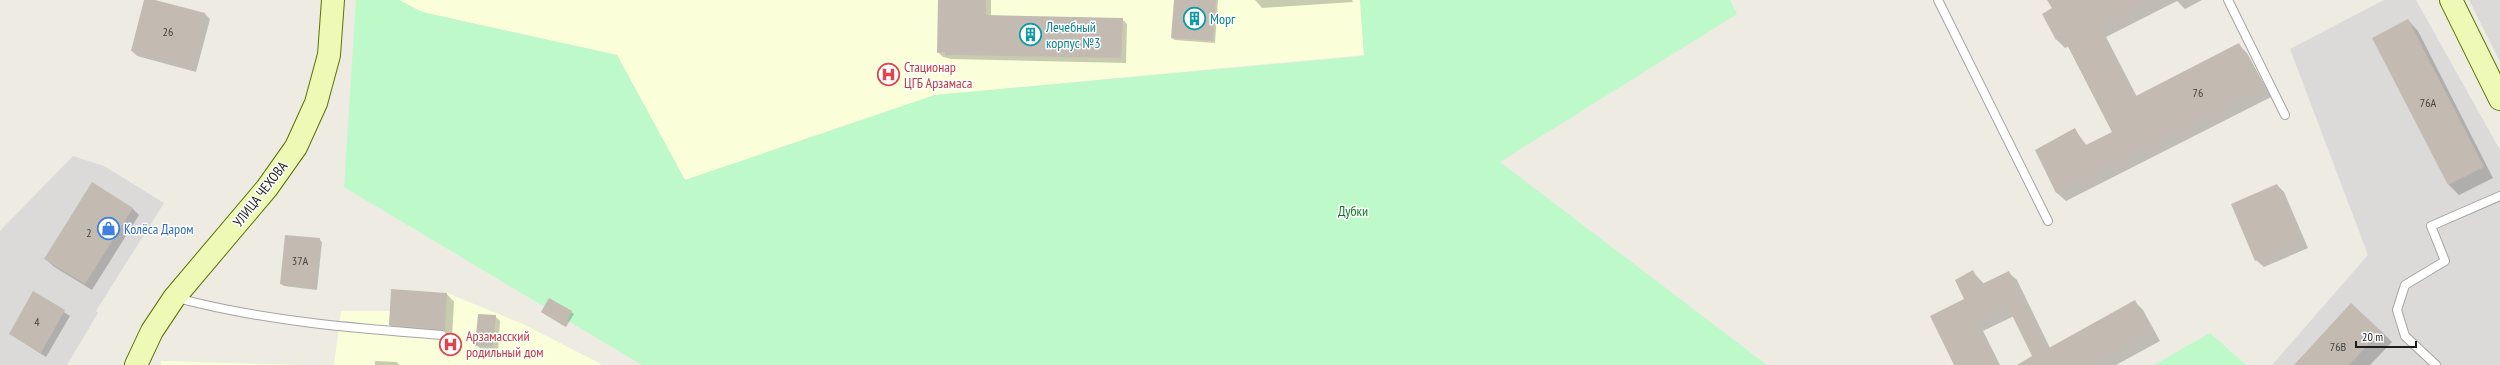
<svg xmlns="http://www.w3.org/2000/svg" width="2500" height="365" viewBox="0 0 2500 365" font-family="'PT Sans Narrow',sans-serif">
  <style>
    .residential { fill: #dbdad9 }
    .education { fill: #faffda }
    .park { fill: #bef9ca }
    .shadow { fill: #0003 }
    .building { fill: #c3bbb2 }
    .lines { fill: none; stroke-linecap: round; stroke-linejoin: round }
    .lane-casing { stroke: #a4a4a4; stroke-width: 10 }
    .secondary-casing { stroke: #597304; stroke-width: 24 }
    .lane { stroke: #fff; stroke-width: 8 }
    .secondary { stroke: #edf9b5; stroke-width: 22 }
    .labels { text-anchor: middle; stroke-width: 3; stroke-linejoin: round; paint-order: stroke }
    .number-label { font-size: 12px; fill: #464442 }
    .culture-label { font-size: 14px; fill: #0d838f; stroke: #fff; text-anchor: start }
    .health-label { font-size: 14px; fill: #be3a42; stroke: #fff; text-anchor: start }
    .street-label { font-size: 14px; fill: #1d1d1d; stroke: #fff }
    .park-label { font-size: 14px; fill: #0b7a22; stroke: #fff }
    .shop-label { font-size: 14px; fill: #366cbe; stroke: #fff; text-anchor: start }
  </style>
  <rect width="100%" height="100%" fill="#eeebe2"/>
  <g class="residential">
    <path d="M2384,0H2416L2500,150V365H2272L2368,255L2290,49Z"/>
    <path d="M2469,0H2500V62Z"/>
    <path d="M73,156L104,166L164,203L96,311L98,313L67,365H0V231Z"/>
  </g>
  <g class="education">
    <path d="M399,0H1360L1364,55L935,95L685,180L617,55L422,12Z"/>
    <path d="M391,289L447,293L523,324L603,365H334L341,311H390Z"/>
    <path d="M161,361L300,365H161Z"/>
  </g>
  <g class="park">
    <path d="M356,0H399L422,12L617,55L685,180L935,95L1364,56L1360,0H1730L1737,14L1500,162L1767,365H642L344,187Z"/>
    <path d="M2210,333L2246,365H2154Z"/>
  </g>
  <g class="shadow">
    <path d="M145,0L205,14L210,19L196,72L137,56L132,51Z"/>
    <path d="M939,0H991V16L1122,19L1127,24L1126,63L951,59L943,57L938,52Z"/>
    <path d="M1175,0H1218L1215,43L1175,40L1172,38Z"/>
    <path d="M1255,0H1352L1353,2L1262,8Z"/>
    <path d="M2048,0H2202L2185,9L2177,1L2106,37L2137,97L2239,45L2247,53L2271,97L2066,201L2057,193L2037,150L2075,130L2087,146L2114,133L2069,46L2065,48L2057,40L2043,14L2053,9Z"/>
    <path d="M2408,20L2418,31L2493,178L2459,195L2449,185L2374,38Z"/>
    <path d="M2277,185L2284,192L2308,248L2264,267L2256,260Z"/>
    <path d="M132,208L139,215L92,290L53,266L46,259Z"/>
    <path d="M319,239L322,242L317,290L284,286L281,284Z"/>
    <path d="M1973,272L1984,284L2008,272L2017,280L2050,348L2135,302L2143,310L2160,341L2116,365H2038L2014,316L1983,331L2000,365H1956L1965,299Z"/>
    <path d="M392,290L447,294L454,302L452,337L397,332L390,325Z"/>
    <path d="M34,293L70,316L46,357L10,334Z"/>
    <path d="M542,312H571L574,314L566,327Z"/>
    <path d="M495,316L500,321L498,352L482,350L476,345Z"/>
    <path d="M2381,331L2392,342L2370,365H2295Z"/>
    <path d="M375,361L397,362L399,365H375Z"/>
  </g>
  <g class="building">
    <path d="M144,0H155L205,13L191,67L131,51Z"/>
    <path d="M938,0H986V15L1123,18L1121,58L945,55V52L937,53Z"/>
    <path d="M1174,0H1216L1213,41L1171,38Z"/>
    <path d="M2047,0H2153L2098,28L2134,97L2239,43L2263,88L2056,193L2035,150L2075,128L2084,146L2112,132L2062,35L2056,40L2042,14L2052,8Z"/>
    <path d="M2408,19L2484,167L2448,185L2372,38Z"/>
    <path d="M92,182L133,208L85,284L44,259Z"/>
    <path d="M2277,184L2302,241L2255,261L2231,204Z"/>
    <path d="M285,235L320,238L315,288L280,284Z"/>
    <path d="M1973,270L1980,285L2009,271L2047,349L2135,300L2152,333L2093,365H2017L2032,356L2008,307L1976,323L1997,365H1954L1930,316L1964,299L1955,280Z"/>
    <path d="M391,289L447,293L445,330L389,325Z"/>
    <path d="M33,291L65,310L41,353L9,334Z"/>
    <path d="M549,298L572,311L564,326L541,312Z"/>
    <path d="M2351,303L2381,331L2349,365H2294Z"/>
    <path d="M478,314L496,315L493,347L475,346Z"/>
  </g>
  <g class="lines">
    <defs>
      <g id="lane">
        <path d="M1938,0L2048,221"/>
        <path d="M2228,0L2285,115"/>
        <path d="M177,298C264,321 352,328 442,335"/>
        <path d="M2436,365L2405,336L2397,310L2405,285L2445,261L2431,226L2500,196"/>
      </g>
      <g id="secondary">
        <path d="M2451,0L2500,99"/>
        <path d="M136,365L152,331L174,298L267,188L296,147L316,103L329,55L333,0"/>
      </g>
    </defs>
    <use href="#lane" class="lane-casing"/>
    <use href="#secondary" class="secondary-casing"/>
    <use href="#lane" class="lane"/>
    <use href="#secondary" class="secondary"/>
  </g>
  <defs>
    <symbol id="building-ring" viewBox="-11 -11 22 22"><circle r="9.5" fill="#fff" stroke="#0f9aa8" stroke-width="1.5"/><path d="M-4-6H4V6H1V3H-1V6H-4ZM-2.5-4.3h1.7v1.8h-1.7ZM.8-4.3h1.7v1.8H.8ZM-2.5-1h1.7V.8h-1.7ZM.8-1h1.7V.8H.8Z" fill="#0f9aa8"/></symbol>
    <symbol id="hospital-ring" viewBox="-11 -11 22 22"><circle r="9.5" fill="#fff" stroke="#e0444e" stroke-width="1.5"/><path d="M-5-5h3v3.5h4V-5h3V5h-3V1.5h-4V5h-3Z" fill="#e0444e"/></symbol>
    <symbol id="shop-ring" viewBox="-11 -11 22 22"><circle r="9.5" fill="#fff" stroke="#3f7fe0" stroke-width="1.5"/><path d="M-5-2.5h2.3a2.7 3.5 0 0 1 5.4 0H5L5.5 6h-11ZM-1.5-2.5h3a1.5 2.3 0 0 0-3 0Z" fill="#3f7fe0"/></symbol>
  </defs>
  <g fill-rule="evenodd">
    <use href="#building-ring" x="1182" y="6" width="25" height="25"/>
    <use href="#building-ring" x="1018" y="22" width="25" height="25"/>
    <use href="#hospital-ring" x="876" y="62" width="25" height="25"/>
    <use href="#shop-ring" x="96" y="216" width="25" height="25"/>
    <use href="#hospital-ring" x="438" y="332" width="25" height="25"/>
  </g>
  <g class="labels">
    <g class="number-label">
      <text x="168" y="36">26</text>
      <text x="2198" y="97">76</text>
      <text x="2428" y="107">76А</text>
      <text x="89" y="237">2</text>
      <text x="300" y="265">37А</text>
      <text x="37" y="326">4</text>
      <text x="2338" y="351">76В</text>
    </g>
    <g class="culture-label">
      <text x="1210" y="24">Морг</text>
      <text x="1046" y="32">Лечебный<tspan x="1046" dy="16">корпус №3</tspan></text>
    </g>
    <g class="health-label">
      <text x="904" y="72">Стационар<tspan x="904" dy="16">ЦГБ Арзамаса</tspan></text>
      <text x="466" y="341">Арзамасский<tspan x="466" dy="16">родильный дом</tspan></text>
    </g>
    <g class="street-label">
      <text transform="translate(260 194) rotate(-52)" y="5">УЛИЦА ЧЕХОВА</text>
    </g>
    <g class="park-label">
      <text x="1353" y="216">Дубки</text>
    </g>
    <g class="shop-label">
      <text x="124" y="234">Колёса Даром</text>
    </g>
  </g>
  <path d="M2356 341v6h60v-6" fill="none" stroke="#1d1d1d" stroke-width="2"/>
  <text x="2362" y="341" font-size="12" fill="#1d1d1d" stroke="#ffffff" stroke-width="3" paint-order="stroke">20 m</text>
</svg>
